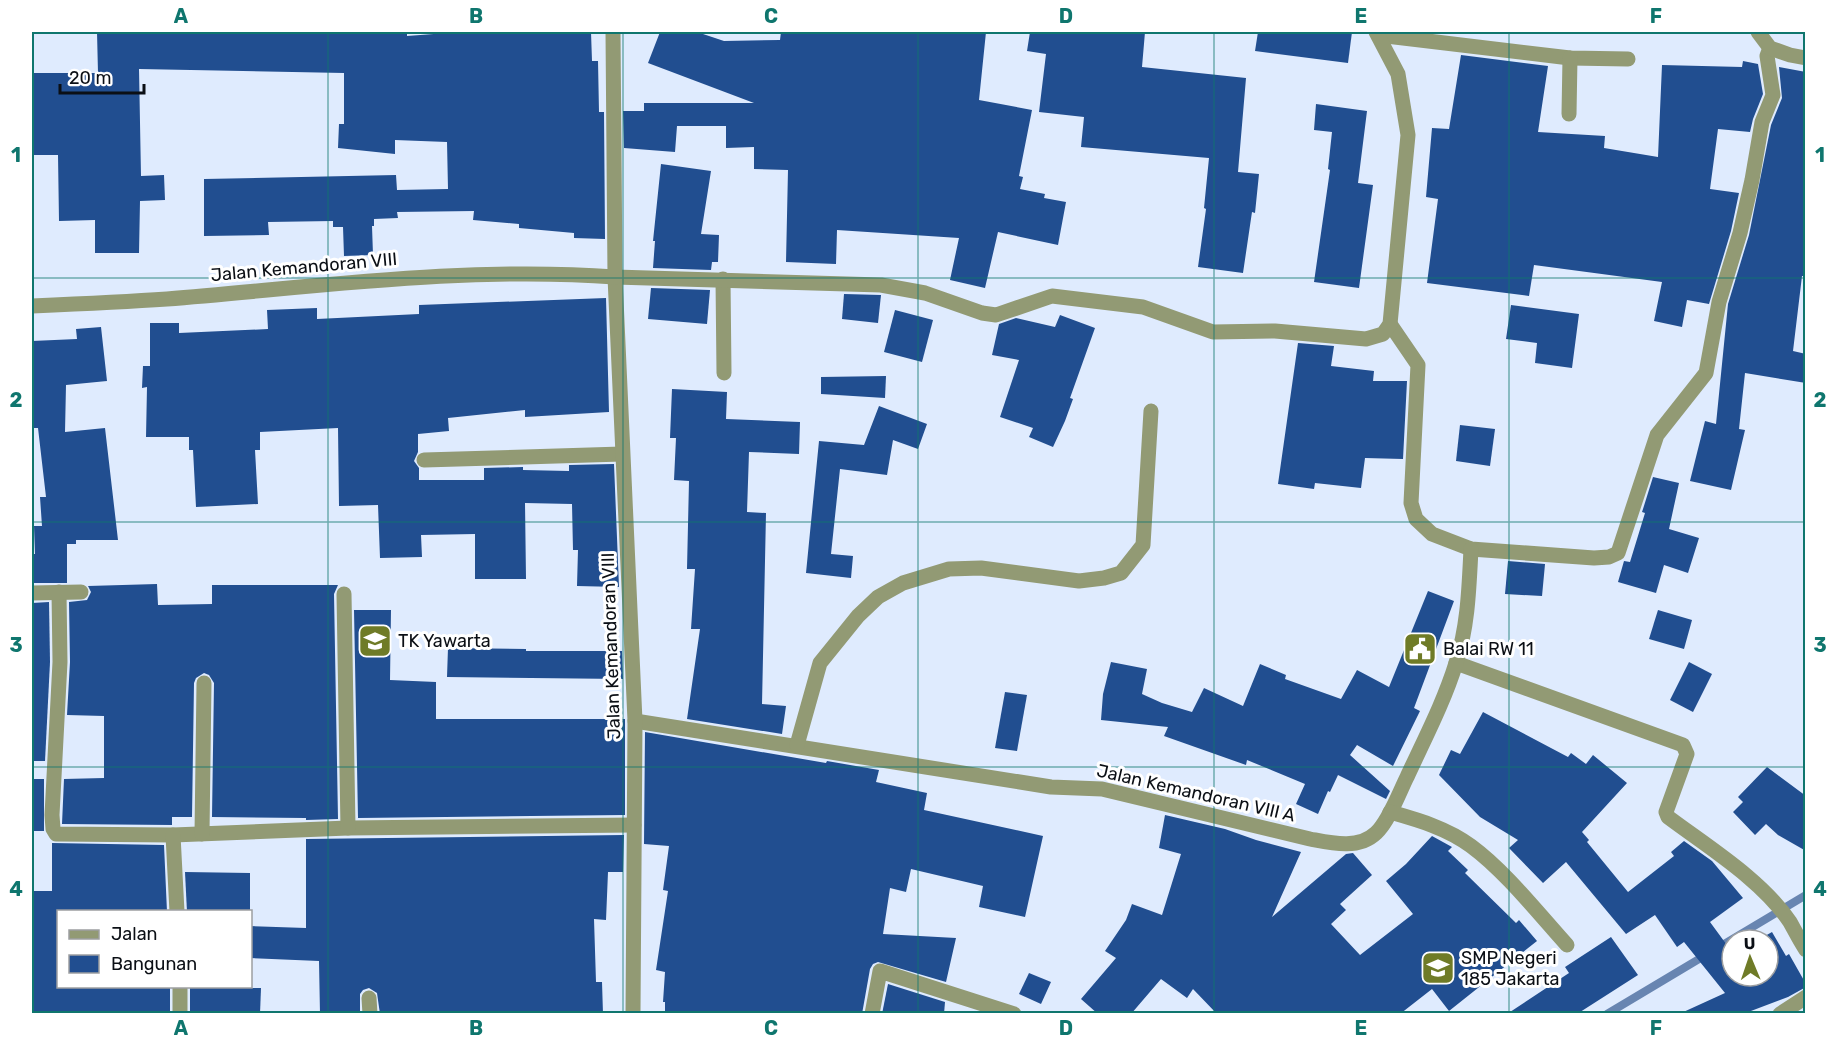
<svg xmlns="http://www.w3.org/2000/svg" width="1837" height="1045" viewBox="0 0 1837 1045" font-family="Rubik,sans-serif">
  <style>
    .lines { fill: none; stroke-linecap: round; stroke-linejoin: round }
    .stream { stroke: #6885b1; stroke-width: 8 }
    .building { fill: #214e90 }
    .minor { stroke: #929a74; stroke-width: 15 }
    .tertiary { stroke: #929a74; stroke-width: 15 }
    .grid { fill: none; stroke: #0f766e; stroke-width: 1.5; stroke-opacity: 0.55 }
    .labels { text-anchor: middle; stroke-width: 6; stroke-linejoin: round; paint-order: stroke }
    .street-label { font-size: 18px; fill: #0b0f15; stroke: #fff }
    .poi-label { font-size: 18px; fill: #0b0f15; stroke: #fff; text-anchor: start }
    .neatline { fill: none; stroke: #0f766e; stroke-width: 2 }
    .grid-label { font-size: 20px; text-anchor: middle; font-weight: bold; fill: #0f766e }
  </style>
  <rect width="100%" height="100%" fill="#dfebfe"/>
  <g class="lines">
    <path class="stream" d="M1607,1014L1806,895"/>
  </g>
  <g class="building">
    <path d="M97,32H407V36L460,32H591L592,61H598L599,112H604L605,239L574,238V233L519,228V224L473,220L474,211L397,212L398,218L374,219V226H372L373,255L344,256L343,227H333V221L268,222L269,235L204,236V179L396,175L397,190L448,189L447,142L395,140V154L338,148L339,124H344V73L139,69L141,176L164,175L165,200L140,201L139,253H95V220L59,221L58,155H32V73H98Z"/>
    <path d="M660,32H697L724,41L780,40L781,32H986L979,100L1032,110L1019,176L1023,177L1020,189L1045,194L1044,198L1066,202L1058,245L998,232L985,288L950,280L959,238L837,230L836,264L786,262L788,170L754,169V147L726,148V126H677L675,152L624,148L623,111H644V103H754L648,63Z"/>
    <path d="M1030,32H1145L1142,67L1246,78L1238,172L1259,174L1255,213L1252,212L1243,273L1198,267L1206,209L1204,208L1209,158L1081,147L1084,117L1039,112L1046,54L1027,51Z"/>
    <path d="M1258,32H1352L1348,63L1255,51Z"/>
    <path d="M1461,55L1548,66L1538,132L1605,136L1604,148L1658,157L1662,65L1742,67L1743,61L1758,64L1763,94L1753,119L1750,132L1718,129L1710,189L1739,193L1731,231L1709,304L1687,300L1682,327L1654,321L1662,282L1534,265L1529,296L1427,283L1438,199L1426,197L1432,128L1449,129Z"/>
    <path d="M1779,67L1806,72V276H1802L1793,351L1806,354V383L1745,373L1739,429L1745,430L1731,490L1690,481L1705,421L1716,424L1728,304L1749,235L1771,125L1782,98Z"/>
    <path d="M1316,104L1367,111L1358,183L1373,185L1359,288L1314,282L1330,170L1328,169L1332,132L1314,130Z"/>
    <path d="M661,164L711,171L701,234L719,235L718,262H712L711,270L653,268L655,241H653Z"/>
    <path d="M651,288L710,290L707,324L648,319Z"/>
    <path d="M844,294L881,295L878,323L842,319Z"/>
    <path d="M606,298L609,412L525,417V410L448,418L449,431L418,434V452L414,461L419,468V480H484V468L523,467V470L569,471V465L614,464L619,587L577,586L578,550H573L572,504L525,503L526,579H475V534L421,535L422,557L380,558L378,505L339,506L338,428L260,432V450H255L258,504L196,507L193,450H189V437H146L147,387L142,388L143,366H150V323H179V333L268,329L267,310L317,308V319L419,314V305Z"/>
    <path d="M1511,305L1579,314L1572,368L1535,363L1537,343L1506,339Z"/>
    <path d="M895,310L933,320L922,362L884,352Z"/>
    <path d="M1060,315L1095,328L1070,398L1073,399L1065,421L1053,447L1029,437L1033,428L1000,417L1019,360L992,355L999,324L1016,318L1055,327Z"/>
    <path d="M101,327L107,381L66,385L65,432L105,428L118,540H76V544H67V583H32V554H35L34,526H42L40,497H46L38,428H32V341L77,339L76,329Z"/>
    <path d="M1298,343L1334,346L1331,366L1374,371L1373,381H1407L1403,459L1365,458L1361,488L1315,483L1314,489L1278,484Z"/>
    <path d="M886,376L885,398L821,394V377Z"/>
    <path d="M672,389L727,392L726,419L800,422L799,454L749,452L747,512L766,513L762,704L786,706L782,734L687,719L700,629H691L695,569H687L689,481L674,480L676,438H670Z"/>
    <path d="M879,406L927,424L918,449L893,440L887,475L840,469L831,554L853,556L851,578L806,573L819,441L864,445Z"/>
    <path d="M1460,425L1495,429L1490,466L1456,461Z"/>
    <path d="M1653,477L1679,483L1669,529L1699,538L1688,573L1664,565L1656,593L1618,582L1624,561L1630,562L1645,513L1642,512L1643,509Z"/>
    <path d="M1508,561L1545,564L1542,596L1505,594Z"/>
    <path d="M157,584L158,605L212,604V585H338L334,594L338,819L306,820V818L212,817L214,683L209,675L204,673L196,678L194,683L192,817H172V825L62,824L64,779L104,778V716L67,715L70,662L69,602L87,600L91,592L88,586Z"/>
    <path d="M1428,591L1454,601L1414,708L1420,711L1393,766L1357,745L1350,755L1390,791L1386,799L1338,775L1330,792L1328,791L1318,814L1296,804L1305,784L1247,760L1246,765L1164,736L1168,727L1101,720L1103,694L1111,662L1147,669L1142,694L1162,703L1192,712L1204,688L1243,706L1260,664L1286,675L1285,679L1341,699L1357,670L1389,687Z"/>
    <path d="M49,602L50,662L45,761H32V603Z"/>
    <path d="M354,610H391L390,680L436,682V719H625V815L358,818Z"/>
    <path d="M1658,610L1692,620L1684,649L1649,639Z"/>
    <path d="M448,648L526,649V651H622L623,679L447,677Z"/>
    <path d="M1689,662L1712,674L1693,712L1670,700Z"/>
    <path d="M1005,692L1027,695L1017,751L995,748Z"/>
    <path d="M1483,712L1568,757L1571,753L1586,764L1593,755L1627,783L1582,832L1589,840L1587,842L1628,892L1674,856L1671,852L1684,841L1712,861L1743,898L1710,922L1732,952V976H1768V940H1758L1772,932L1786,956L1789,954L1806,984V987L1788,997L1743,1014H1679L1725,993L1684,942L1677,947L1655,915L1626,934L1566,862L1543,883L1509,848L1518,840L1480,817L1439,775L1451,750L1460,754Z"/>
    <path d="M645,732L826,763L827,761L879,770L876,782L927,793L924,810L1043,836L1025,917L979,907L983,886L911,869L906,892L890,888L883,934L956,938L946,982L878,962L873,964L870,969L862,1014H665V1002H663L665,972L656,970L668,891L663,890L669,846L644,844Z"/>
    <path d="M1767,767L1806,796V851L1778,835L1766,824L1755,835L1733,812L1743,802L1738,797Z"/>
    <rect x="32" y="779" width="12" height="52"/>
    <path d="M1165,815L1225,829L1256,840L1301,852L1272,917L1346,854L1353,853L1372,875L1340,904L1346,910L1331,924L1360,955L1413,914L1386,881L1406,864L1432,836L1452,847L1448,851L1468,870L1465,873L1516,923L1519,920L1537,941L1449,1011L1432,989L1400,1014H1217L1193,989L1187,998L1161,979L1131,1014H1098L1081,999L1116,958L1105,951L1126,920L1132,904L1162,915L1181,854L1159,848Z"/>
    <path d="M624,835L623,872H608L606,920L594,919L596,982H602L603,1014H380L377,993L369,988L363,990L360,994V1014H320L319,961L250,958V926L306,928V839Z"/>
    <path d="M52,843L164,845L167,912H58V987H170V1014H32V891H52Z"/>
    <path d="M185,872L250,873V912H187Z"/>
    <path d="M1611,937L1638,975L1577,1014H1507L1569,973L1565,967Z"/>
    <path d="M1029,973L1051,982L1041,1004L1019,994Z"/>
    <path d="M888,984L945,1002L944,1014H882Z"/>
    <path d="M190,988H261L260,1014H190Z"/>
  </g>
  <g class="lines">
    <g class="minor">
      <path d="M1378,35L1570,58L1628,59"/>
      <path d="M1569,114L1570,58"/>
      <path d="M723,279L724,373"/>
      <path d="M1390,324L1418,365L1411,503L1416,519L1432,534L1471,549L1594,558L1609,557L1618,553L1657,435L1706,373L1719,302L1740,233L1752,180L1762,122L1773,95L1767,56L1770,48"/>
      <path d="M424,460L622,454"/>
      <path d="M59,592L60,662L52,815L53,829L56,834L173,835L348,828L634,825"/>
      <path d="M32,593L81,592"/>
      <path d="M344,594L348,828"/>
      <path d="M1456,663L1683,745L1687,754L1666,812L1668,817C1708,847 1762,880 1790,922C1795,931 1800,941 1806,950"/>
      <path d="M635,721L1051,787L1102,789L1310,839C1331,843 1358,850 1376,833C1389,821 1399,793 1407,777C1424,740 1444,702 1456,663C1468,626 1469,588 1471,549"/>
      <path d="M797,745L820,663L858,616L878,597L903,583L949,569L981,568L1079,581L1104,578L1121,573L1143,545L1151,411"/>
      <path d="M1390,812C1418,820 1447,828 1471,846C1505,871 1538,913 1567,945"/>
      <path d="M202,834L204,683"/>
      <path d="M173,835L177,912"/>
      <path d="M180,986V1014"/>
      <path d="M369,998L370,1014"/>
      <path d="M633,1014L635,721L615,277L881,285L925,293L982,313L996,315L1052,296L1143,307L1213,332L1275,331L1366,339L1383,334L1390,324L1408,135L1398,74L1376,32"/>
      <path d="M872,1014L880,971L1014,1014"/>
      <path d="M1780,1014L1806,997"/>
    </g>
    <g class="tertiary">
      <path d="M1758,32L1770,48L1790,55L1806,58"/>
      <path d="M32,306C77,304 122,302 167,299C316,287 466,266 615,277L613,32"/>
    </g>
  </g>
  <path class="grid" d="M328,32V1014M623,32V1014M918,32V1014M1214,32V1014M1509,32V1014M32,278H1806M32,522H1806M32,767H1806"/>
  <defs>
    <symbol id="school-square" viewBox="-11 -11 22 22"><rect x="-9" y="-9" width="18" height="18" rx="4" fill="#6f7b27" stroke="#fff"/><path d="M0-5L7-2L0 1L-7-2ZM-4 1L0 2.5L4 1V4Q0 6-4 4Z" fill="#fff"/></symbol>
    <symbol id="civic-square" viewBox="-11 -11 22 22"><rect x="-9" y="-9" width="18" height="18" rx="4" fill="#6f7b27" stroke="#fff"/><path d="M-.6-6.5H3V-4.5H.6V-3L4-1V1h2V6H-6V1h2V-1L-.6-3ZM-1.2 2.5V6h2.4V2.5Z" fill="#fff"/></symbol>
  </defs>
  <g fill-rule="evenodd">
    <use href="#school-square" x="356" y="622" width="38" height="38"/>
    <use href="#civic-square" x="1401" y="630" width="38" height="38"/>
    <use href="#school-square" x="1419" y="949" width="38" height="38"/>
  </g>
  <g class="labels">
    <g class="street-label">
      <text transform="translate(304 267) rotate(-5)" y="6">Jalan Kemandoran VIII</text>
      <text transform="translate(611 646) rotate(-92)" y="6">Jalan Kemandoran VIII</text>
      <text transform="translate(1196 793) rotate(13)" y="6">Jalan Kemandoran VIII A</text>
    </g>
    <g class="poi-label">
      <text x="398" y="647">TK Yawarta</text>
      <text x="1443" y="655">Balai RW 11</text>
      <text x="1461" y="964">SMP Negeri<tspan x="1461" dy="21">185 Jakarta</tspan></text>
    </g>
  </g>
  <rect width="1837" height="1045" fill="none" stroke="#ffffff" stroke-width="66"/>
  <rect x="57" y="910" width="195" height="78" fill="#ffffff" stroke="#9d9fa1" stroke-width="1.5"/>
  <rect x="69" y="930" width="30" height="9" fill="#929a74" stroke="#9d9fa1" stroke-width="1.5"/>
  <text x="111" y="940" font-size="18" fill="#0b0f15">Jalan</text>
  <rect x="69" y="955" width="30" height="18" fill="#214e90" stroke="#9d9fa1" stroke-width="1.5"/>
  <text x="111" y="970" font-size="18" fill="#0b0f15">Bangunan</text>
  <g transform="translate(1750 958) rotate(358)"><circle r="28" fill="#ffffff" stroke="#9d9fa1" stroke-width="1.5"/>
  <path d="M0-4.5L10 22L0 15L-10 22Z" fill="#6f7b27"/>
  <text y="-9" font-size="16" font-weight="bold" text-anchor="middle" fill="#0b0f15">U</text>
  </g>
  <path d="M60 84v9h84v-9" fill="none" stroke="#0b0f15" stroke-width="3"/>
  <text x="69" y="84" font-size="18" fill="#0b0f15" stroke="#ffffff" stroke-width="4.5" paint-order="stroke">20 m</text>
  <rect x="33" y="33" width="1771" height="979" class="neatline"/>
  <g class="grid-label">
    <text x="181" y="23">A</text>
    <text x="476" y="23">B</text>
    <text x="771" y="23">C</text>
    <text x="1066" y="23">D</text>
    <text x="1361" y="23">E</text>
    <text x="1656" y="23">F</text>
    <text x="16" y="162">1</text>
    <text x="1820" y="162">1</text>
    <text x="16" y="407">2</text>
    <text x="1820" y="407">2</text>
    <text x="16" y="652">3</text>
    <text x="1820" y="652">3</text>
    <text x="16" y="896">4</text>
    <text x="1820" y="896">4</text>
    <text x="181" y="1035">A</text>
    <text x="476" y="1035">B</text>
    <text x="771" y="1035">C</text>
    <text x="1066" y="1035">D</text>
    <text x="1361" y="1035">E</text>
    <text x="1656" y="1035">F</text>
  </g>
</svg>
